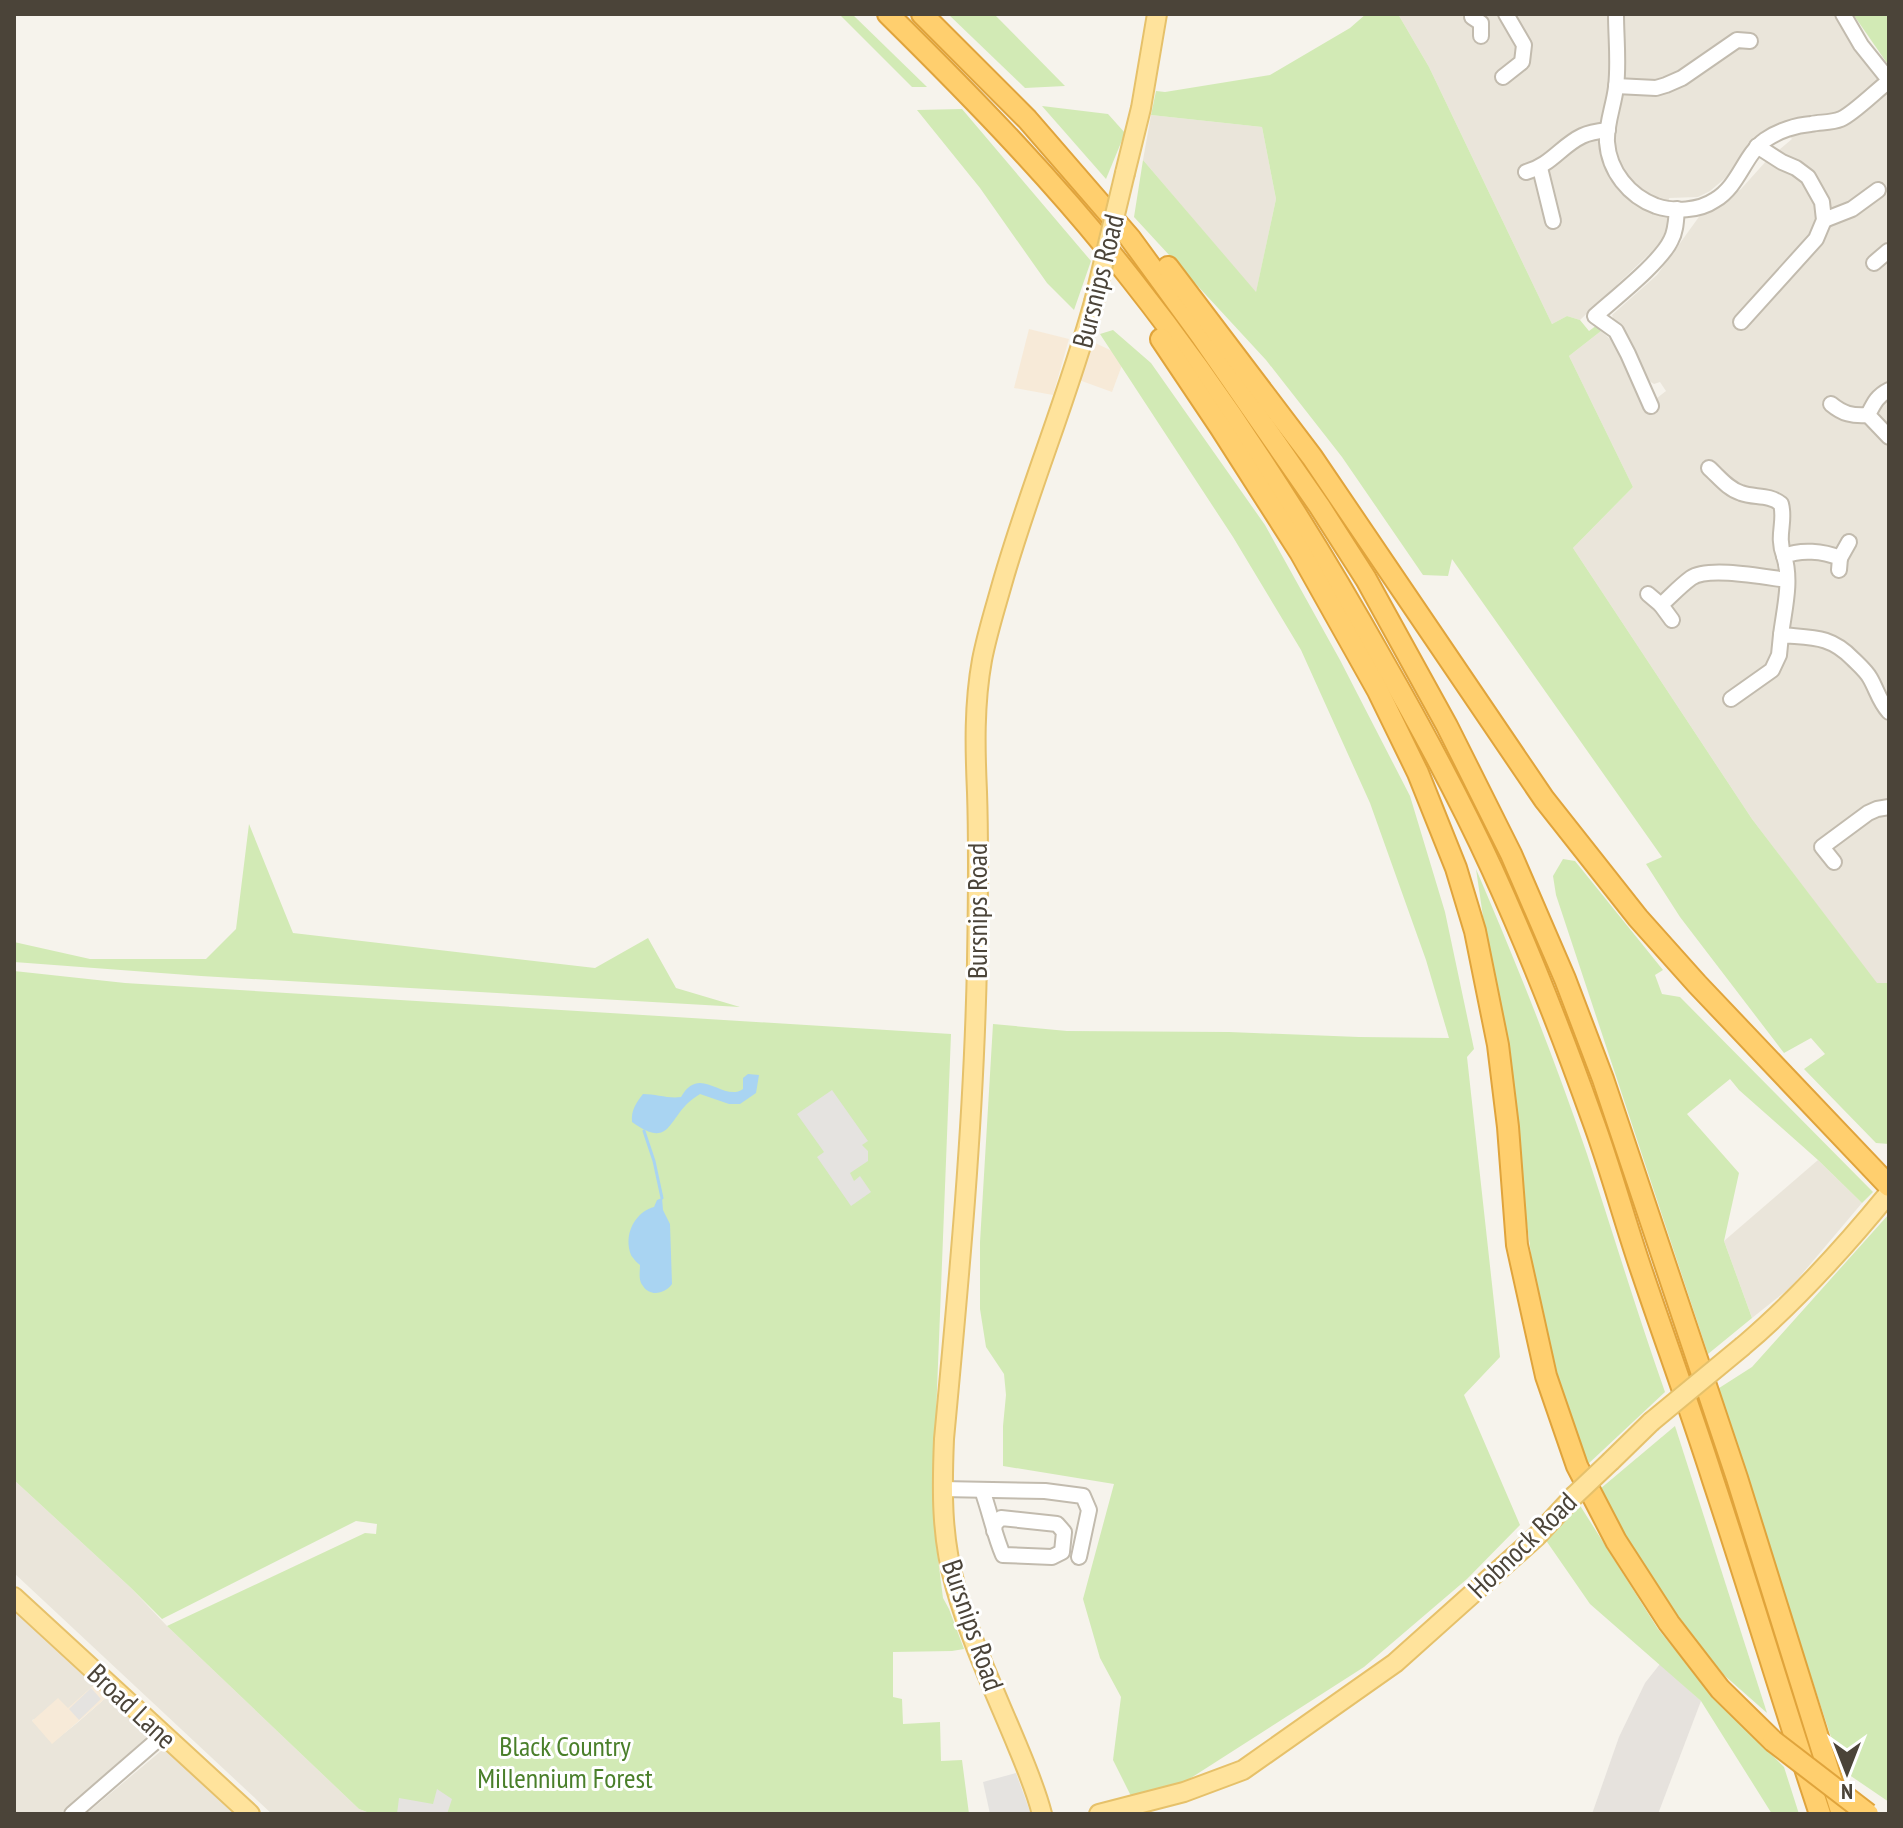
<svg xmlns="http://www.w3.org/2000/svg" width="1903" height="1828" viewBox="0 0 1903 1828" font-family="'PT Sans Narrow',sans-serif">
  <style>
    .residential { fill: #eae5da }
    .commercial { fill: #f7ead8 }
    .industrial { fill: #e6e2dd }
    .green { fill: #d2eab5 }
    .parking { fill: #e5e3e0 }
    .water { fill: #a9d4f2 }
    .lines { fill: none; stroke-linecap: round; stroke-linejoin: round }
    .stream { stroke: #a9d4f2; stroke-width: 3 }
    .minor-casing { stroke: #c2bbae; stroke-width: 18 }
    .major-casing { stroke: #e6c16a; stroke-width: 22 }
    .highway-casing { stroke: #e0a43c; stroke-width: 24 }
    .minor { stroke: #fff; stroke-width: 14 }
    .major { stroke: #ffe39c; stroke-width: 18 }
    .highway { stroke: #ffcf6e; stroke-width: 20 }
    .major-bridge-casing { stroke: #e6c16a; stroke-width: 22; stroke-linecap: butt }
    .highway-bridge-casing { stroke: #e0a43c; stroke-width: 24; stroke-linecap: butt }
    .major-bridge { stroke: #ffe39c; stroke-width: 18 }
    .highway-bridge { stroke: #ffcf6e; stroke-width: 20 }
    .labels { text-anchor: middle; stroke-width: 6; stroke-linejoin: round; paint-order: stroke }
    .street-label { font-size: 28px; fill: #4b4439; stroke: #fff }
    .park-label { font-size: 28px; fill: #4a7f2a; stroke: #fff }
  </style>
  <rect width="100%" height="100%" fill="#f6f3ec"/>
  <g class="residential">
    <path d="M1398,14H1837L1889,87V983L1877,984L1752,819L1573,548L1633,487L1569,356L1601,331L1618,346L1648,411L1660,406L1657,398L1666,391L1660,382L1654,384L1646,379L1615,323L1612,315L1657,275L1701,214L1718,205L1741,189L1768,159L1792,139L1779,123L1752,141L1730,174L1710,191L1698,197L1669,198L1671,215L1664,240L1580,320L1567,316L1552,324L1429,67Z"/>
    <path d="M1151,115L1262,127L1276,199L1256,293L1143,160Z"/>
    <path d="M1818,1160L1862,1203L1791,1287L1752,1318L1724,1241Z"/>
    <path d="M14,1480L130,1587L167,1626L359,1809L372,1814H272L14,1573Z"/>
    <path d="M14,1611L95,1684L68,1709L32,1720L52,1743L76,1724L108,1696L149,1735L60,1814H14Z"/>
    <path d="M161,1751H167L237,1814H86Z"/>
  </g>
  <g class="commercial">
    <path d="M1029,329L1069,339L1053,395L1014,388Z"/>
    <path d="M1091,341L1125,357L1112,392L1079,380Z"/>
    <path d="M95,1684L108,1696L52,1744L32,1721L58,1698L68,1708Z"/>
  </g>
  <path class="industrial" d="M1660,1664L1701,1701L1658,1814H1592L1619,1737L1645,1683Z"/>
  <g class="green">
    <path d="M839,14H852L927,87H912Z"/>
    <path d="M948,14H994L1065,86L1025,88Z"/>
    <path d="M1366,14H1398L1429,67L1552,324L1567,316L1580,320L1589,331L1597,325L1601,331L1569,356L1633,487L1573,548L1752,819L1877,983H1889V1144L1876,1143L1804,1069L1825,1054L1811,1038L1784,1053L1680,917L1646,864L1662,857L1452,559L1448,576L1423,575L1342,457L1266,360L1134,217L1143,160L1256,292L1276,199L1262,127L1151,115L1156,91L1165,92L1270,75L1350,28Z"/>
    <path d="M1853,14H1889V66Z"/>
    <path d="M1042,106L1108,114L1125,133L1106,179Z"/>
    <path d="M962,109L1091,261L1074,310L1047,283L980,188L917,110Z"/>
    <path d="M1113,330L1151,363L1265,525L1340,660L1410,796L1445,912L1474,1049L1467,1057L1500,1357L1464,1395L1520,1525L1467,1579L1364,1667L1183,1783L1133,1800L1113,1760L1121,1697L1100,1658L1083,1599L1114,1484L1003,1466V1426L1006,1395L1004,1374L986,1347L980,1309V1242L993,1024L1067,1031L1229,1032L1359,1037L1449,1038L1426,960L1370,803L1301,650L1233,537L1100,334Z"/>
    <path d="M249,824L293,933L595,968L648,938L676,988L740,1007L201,976L14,962V942L90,959H206L236,929Z"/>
    <path d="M1563,859L1575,861L1663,970L1655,975L1662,994L1680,997L1873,1192L1862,1203L1818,1160L1739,1090L1730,1079L1687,1114L1739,1173L1724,1241L1752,1318L1708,1354L1556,895L1553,876Z"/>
    <path d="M1476,869C1516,962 1554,1057 1587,1154C1613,1233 1637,1313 1665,1392L1587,1465L1563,1403L1544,1331L1532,1262L1516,1140Z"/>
    <path d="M14,971L125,983L951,1034L933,1492L935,1535L943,1598L949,1609L964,1649L952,1651L893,1652V1697L902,1699L903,1724L940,1722L941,1761L962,1760L969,1814H372L359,1809L167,1626L365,1533L376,1534L377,1524L356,1521L162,1619L130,1587L14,1480Z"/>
    <path d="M1889,1214V1802L1842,1770L1716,1390L1752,1367Z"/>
    <path d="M1675,1426L1767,1713L1724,1675L1665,1605L1629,1549L1600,1489Z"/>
    <path d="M1574,1496L1658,1629L1713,1696L1784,1767L1799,1814H1772L1701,1701L1590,1604L1545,1539Z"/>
  </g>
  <g class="parking">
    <path d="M832,1090L868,1141L862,1145L868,1151V1161L850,1173L854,1181L860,1176L871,1192L851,1206L817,1157L824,1152L797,1114Z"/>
    <path d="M91,1688L101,1699L79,1720L69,1709Z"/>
    <path d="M1016,1773L1031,1814H990L983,1782Z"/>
    <path d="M437,1789L452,1799L447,1814H397L399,1798L433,1804Z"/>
  </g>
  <g class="water">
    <path d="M748,1074L759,1075L756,1093L740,1104H729L700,1094C696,1097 692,1099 689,1102C668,1121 669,1149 632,1122C631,1110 636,1103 643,1094C656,1094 669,1099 681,1097C700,1063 723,1103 743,1089V1078Z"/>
    <path d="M662,1198L663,1210L670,1224L672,1284C665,1294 650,1297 643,1286C638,1280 640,1272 640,1265C638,1264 632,1257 631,1255C623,1235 635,1212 654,1207L657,1200Z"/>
  </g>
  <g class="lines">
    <path class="stream" d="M644,1131L654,1161L662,1198"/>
    <defs>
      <g id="minor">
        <path d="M1616,14C1616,38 1619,63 1616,87C1614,105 1606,124 1607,142C1609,171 1629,196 1656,206C1674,212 1699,211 1715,200C1739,186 1744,155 1765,140C1778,131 1796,125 1811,124C1821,122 1831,123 1841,119C1853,114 1877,90 1889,81"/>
        <path d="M1843,14L1861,45L1889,80"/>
        <path d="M1472,17L1481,23V36"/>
        <path d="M1503,77L1522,62L1524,45L1506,14"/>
        <path d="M1616,86L1656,88L1666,85L1682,78L1737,40L1750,41"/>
        <path d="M1540,168L1553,221"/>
        <path d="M1526,172C1551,165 1561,146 1582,136C1590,132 1599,131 1608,130"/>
        <path d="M1824,220L1852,209L1878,190"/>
        <path d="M1874,263L1888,251"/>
        <path d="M1741,322L1816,239L1824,220L1822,202L1808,177L1796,168L1782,162L1757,146"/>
        <path d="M1889,390C1877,396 1874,403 1868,415L1889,437"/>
        <path d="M1831,404C1843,414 1852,416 1868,415"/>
        <path d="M1651,406L1628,354L1616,331L1595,316C1615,298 1661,262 1671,240C1676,231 1676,220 1677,209"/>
        <path d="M1709,468C1719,477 1728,489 1741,493C1754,498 1769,494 1781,504C1786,522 1776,535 1784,556"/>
        <path d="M1840,558L1849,542"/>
        <path d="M1648,594L1661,605"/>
        <path d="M1672,620L1661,605C1671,596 1680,586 1691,578C1708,566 1764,577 1787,580"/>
        <path d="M1781,635C1784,610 1792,581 1784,556C1801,549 1823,551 1840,558L1839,570"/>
        <path d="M1731,699L1772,670L1779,655L1781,635C1812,638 1830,635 1853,659C1859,665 1866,671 1870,678C1877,690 1879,701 1889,712"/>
        <path d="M1834,862L1822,847L1868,813L1877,809L1889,807"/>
        <path d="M942,1489L1045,1491L1083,1496L1089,1510L1079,1557"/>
        <path d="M982,1490C990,1512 994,1534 1003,1555L1052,1557L1062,1552L1064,1532L1057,1524L1001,1518L995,1524L994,1531"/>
        <path d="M72,1814L163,1735"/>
      </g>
      <g id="major">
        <path d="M1125,173L1141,108L1157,14"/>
        <path d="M1743,1346C1797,1300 1844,1248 1889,1193"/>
        <path d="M1611,1461L1651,1422"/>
        <path d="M14,1597L250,1814"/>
        <path d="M1042,1814C1036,1790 1026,1767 1017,1745C995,1692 970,1639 955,1585C941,1536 942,1488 944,1439C959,1280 974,1121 977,962C978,905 979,849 977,792C975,748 974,704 982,660C987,634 995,609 1002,584C1029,489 1068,397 1094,302"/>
        <path d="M1099,1814L1184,1792L1243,1770L1395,1663L1537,1536L1574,1496"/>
      </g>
      <g id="highway">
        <path d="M888,14C974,99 1058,185 1132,280C1226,399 1308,527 1382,659C1421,727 1459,797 1492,869C1529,950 1562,1034 1592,1118C1611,1169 1625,1223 1643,1275C1666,1343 1691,1411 1713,1480C1750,1591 1783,1703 1820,1814"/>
        <path d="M922,14L1027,119L1130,238L1200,334L1320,507L1366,579L1447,726L1511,854L1565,979L1603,1079L1737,1478L1842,1814"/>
        <path d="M1168,267L1312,457L1544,799L1638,918L1697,984L1889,1186"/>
        <path d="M1161,339L1220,427L1300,552L1378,691L1418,773L1456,868L1475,931L1498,1045L1508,1127L1517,1245L1546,1376L1577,1466L1616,1541L1669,1623L1720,1689L1773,1741"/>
      </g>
    </defs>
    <use href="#minor" class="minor-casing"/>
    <use href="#major" class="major-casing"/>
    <use href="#highway" class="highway-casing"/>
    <use href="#minor" class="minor"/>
    <use href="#major" class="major"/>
    <use href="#highway" class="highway"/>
    <defs>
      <g id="major-bridge">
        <path d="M1094,302L1125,173"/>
        <path d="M1651,1422L1743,1346"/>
        <path d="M1574,1496L1611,1461"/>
      </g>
      <path id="highway-bridge" d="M1773,1741L1868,1814"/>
    </defs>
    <use href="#major-bridge" class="major-bridge-casing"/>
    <use href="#highway-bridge" class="highway-bridge-casing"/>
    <use href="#major-bridge" class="major-bridge"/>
    <use href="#highway-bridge" class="highway-bridge"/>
  </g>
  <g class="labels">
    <g class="street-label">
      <text transform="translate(1098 281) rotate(-76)" y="10">Bursnips Road</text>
      <text transform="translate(977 911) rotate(-90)" y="10">Bursnips Road</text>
      <text transform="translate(1522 1545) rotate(-44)" y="10">Hobnock Road</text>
      <text transform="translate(973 1625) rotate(71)" y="10">Bursnips Road</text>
      <text transform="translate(132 1706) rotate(43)" y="10">Broad Lane</text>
    </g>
    <g class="park-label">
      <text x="565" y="1756">Black Country<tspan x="565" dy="32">Millennium Forest</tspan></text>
    </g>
  </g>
  <rect width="1903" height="1828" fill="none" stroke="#4b4439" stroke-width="32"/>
  <g transform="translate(1847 1772) rotate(180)" stroke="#ffffff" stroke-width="6" paint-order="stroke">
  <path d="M0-6L14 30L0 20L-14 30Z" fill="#4b4439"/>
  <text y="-12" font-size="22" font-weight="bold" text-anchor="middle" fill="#4b4439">N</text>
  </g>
</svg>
